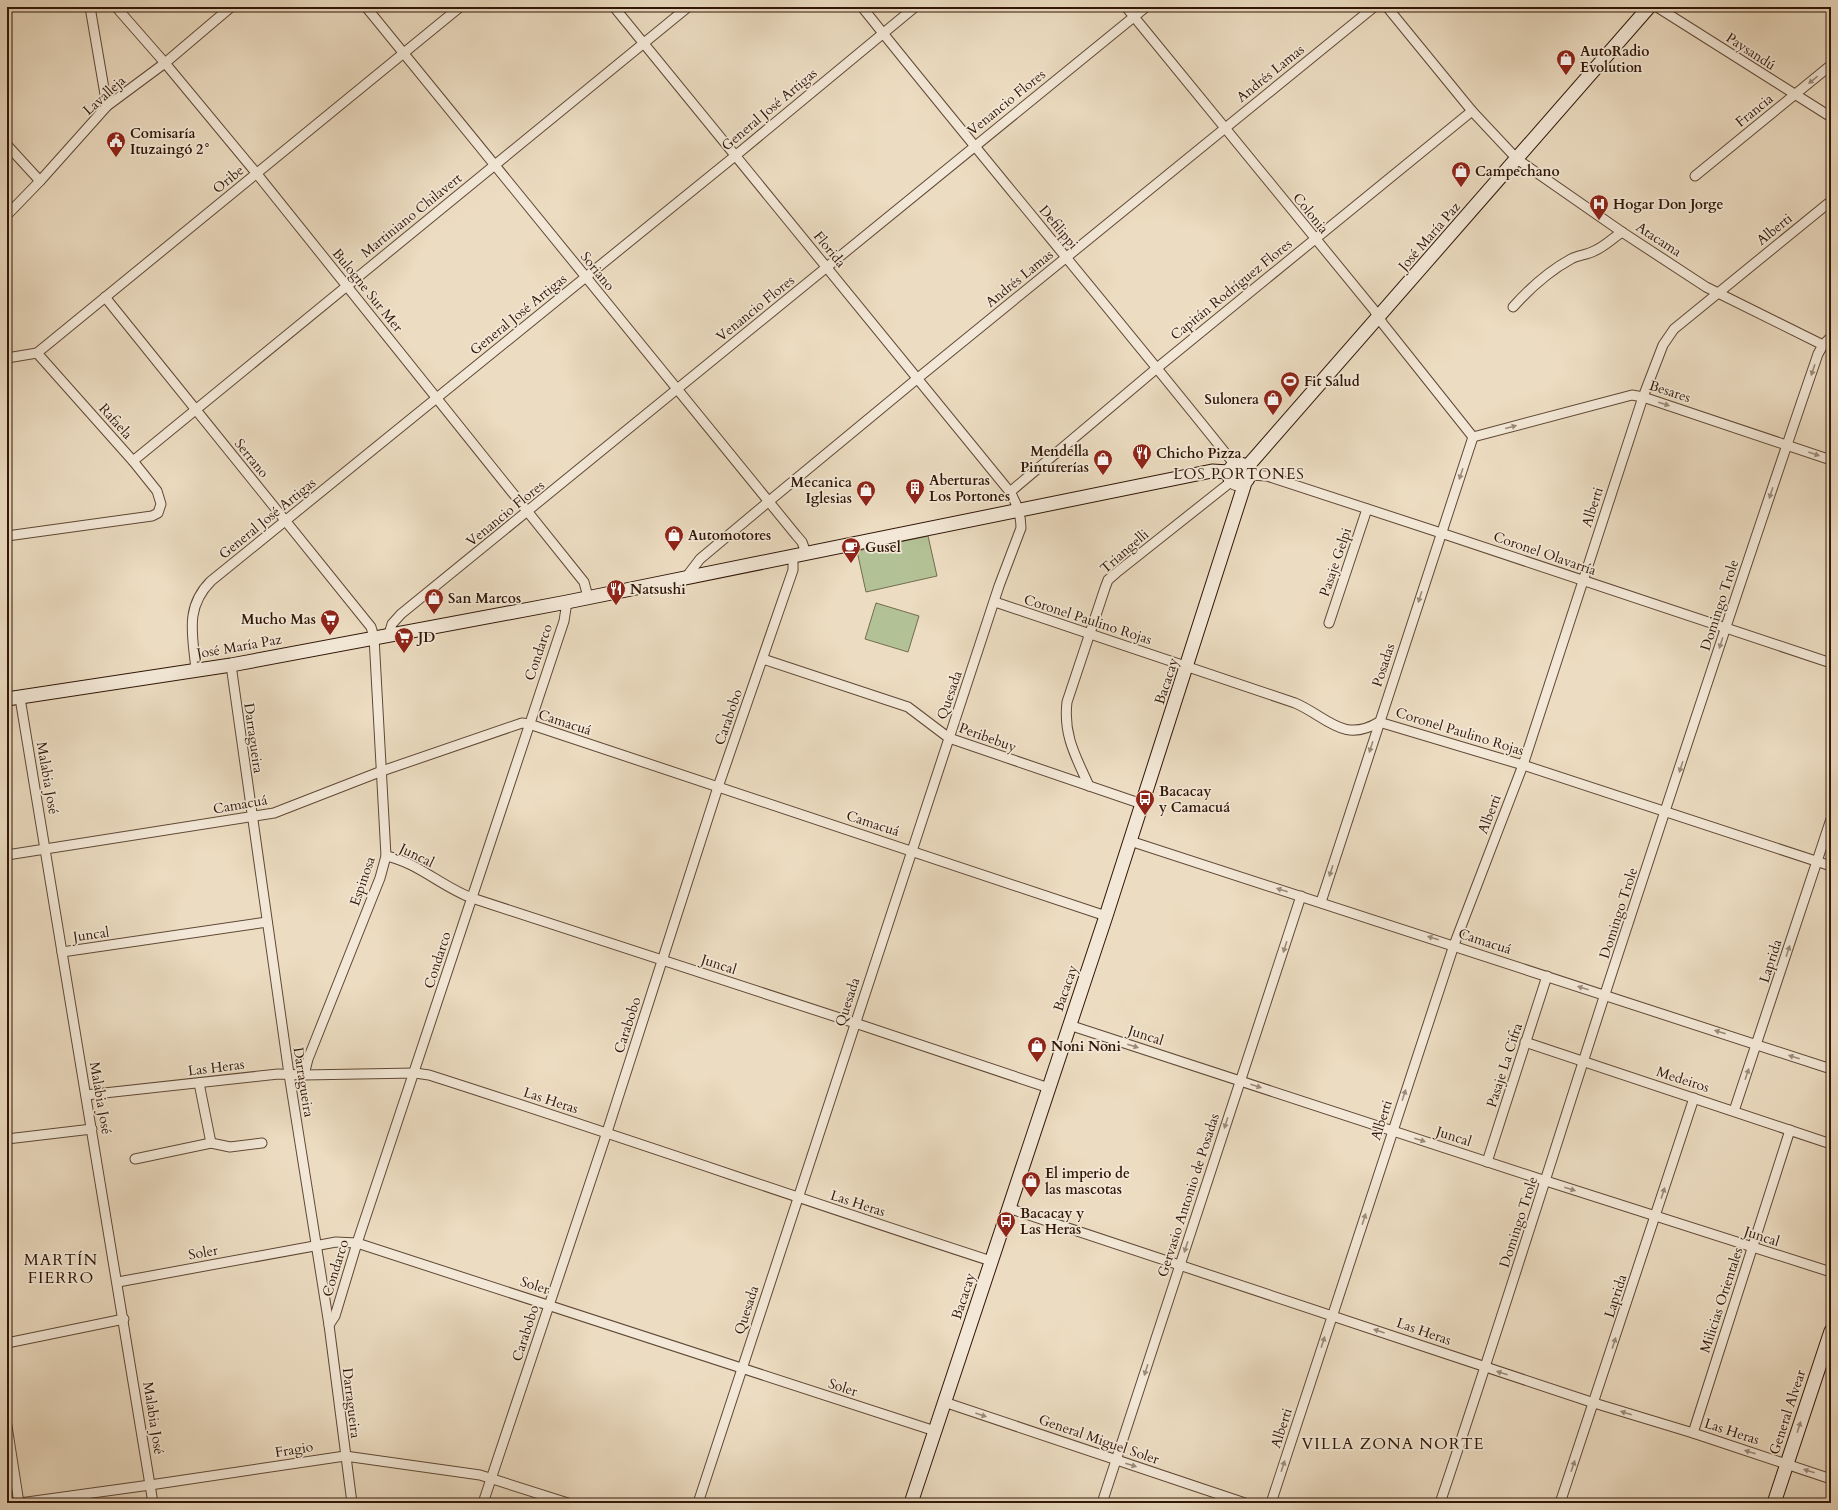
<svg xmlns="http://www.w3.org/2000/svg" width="1838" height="1510" viewBox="0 0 1838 1510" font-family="Cardo,serif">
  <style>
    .pitch { fill: #b3c296; stroke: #726c4e }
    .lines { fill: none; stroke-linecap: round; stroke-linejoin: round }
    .street-casing { stroke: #5f4836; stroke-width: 11 }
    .secondary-casing { stroke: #301607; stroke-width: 15 }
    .street { stroke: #f3e8d7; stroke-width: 9 }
    .secondary { stroke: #f3e8d7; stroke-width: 13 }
    .oneway { fill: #9b8a79 }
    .labels { text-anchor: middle; stroke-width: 3.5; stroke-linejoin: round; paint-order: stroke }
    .poi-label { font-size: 14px; font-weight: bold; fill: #301607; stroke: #f3e8d7; text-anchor: start }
    .street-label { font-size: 14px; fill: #301607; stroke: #f3e8d7 }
    .neighbourhood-label { font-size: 15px; letter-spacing: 1px; fill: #301607; stroke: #f3e8d7 }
    .quarter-label { font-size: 16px; letter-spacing: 1px; fill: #301607; stroke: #f3e8d7 }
  </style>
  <rect width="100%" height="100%" fill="#ecdcc1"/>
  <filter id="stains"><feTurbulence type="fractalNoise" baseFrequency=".005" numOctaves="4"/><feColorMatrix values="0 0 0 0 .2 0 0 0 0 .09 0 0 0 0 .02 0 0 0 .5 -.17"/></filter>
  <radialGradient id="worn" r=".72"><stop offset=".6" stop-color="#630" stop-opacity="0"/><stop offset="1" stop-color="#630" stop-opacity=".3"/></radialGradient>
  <g class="pitch">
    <path d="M928,536L937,576L866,592L857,551Z"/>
    <path d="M876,603L919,616L908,652L865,639Z"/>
  </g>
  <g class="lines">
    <defs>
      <g id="street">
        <path d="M90,7L107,106"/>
        <path d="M116,7L165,63L257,174L584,582L588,597"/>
        <path d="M366,7L796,535L802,542L806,553"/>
        <path d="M614,7L1010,492C1016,502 1021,515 1021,528L999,586L912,851L698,1503"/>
        <path d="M862,7C985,161 1112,311 1235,465"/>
        <path d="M1126,7L1374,310L1383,324L1473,437"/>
        <path d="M1387,7L1472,111L1517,159L1622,232L1706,287L1823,345"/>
        <path d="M1657,7L1831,117"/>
        <path d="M7,145L40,181"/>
        <path d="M1695,176L1831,65"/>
        <path d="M7,215L40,181L107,106L165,63L231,7"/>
        <path d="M105,297L371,627L374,637L386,856L380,878L308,1059L304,1075"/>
        <path d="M1513,307C1530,288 1549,271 1571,259C1578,255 1587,255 1594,251C1604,247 1613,238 1622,232"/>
        <path d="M7,358L37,353L460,7"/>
        <path d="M1473,437L1632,395L1643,397L1831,460"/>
        <path d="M133,461L688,7"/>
        <path d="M1249,475L1267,476L1441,533L1831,663"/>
        <path d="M1010,492L1157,368L1472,111"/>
        <path d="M7,536L152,516L158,513L161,504L157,491L133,461L37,353"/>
        <path d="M687,576L700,559L768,502L918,378L1374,7"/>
        <path d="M995,602L1295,703C1326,716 1343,744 1379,722L1523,765L1831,866"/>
        <path d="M1329,623L1367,509"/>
        <path d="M389,634L392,624L401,614L1146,7"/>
        <path d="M763,659L908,707L949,738L1142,804"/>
        <path d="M231,665L289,1074L329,1325L352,1503"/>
        <path d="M196,670C193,636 184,608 211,581L735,156L915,7"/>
        <path d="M20,698L153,1503"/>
        <path d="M1089,786C1076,757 1063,735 1067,702L1105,588L1108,580L1116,573L1232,481"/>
        <path d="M1130,841L1831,1069"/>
        <path d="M7,855L274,813L382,771L522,723L529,724L1106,916"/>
        <path d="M386,856C417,862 442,887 472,898L855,1023L1049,1088"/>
        <path d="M1321,902L1473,437"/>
        <path d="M62,952L267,922"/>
        <path d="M1069,1025L1546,1181L1831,1272"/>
        <path d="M1525,1042L1831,1144"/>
        <path d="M199,1083L211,1143"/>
        <path d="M86,1095L278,1074L304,1075L415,1073L429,1075C617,1135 803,1200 991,1261"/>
        <path d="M1734,1111L1831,819"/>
        <path d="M7,1139L92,1129"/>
        <path d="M135,1159L211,1143L230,1147L262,1143"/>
        <path d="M1487,1162L1547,976"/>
        <path d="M1008,1208L1594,1403L1693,1433L1831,1479"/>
        <path d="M118,1282L336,1242L357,1243L935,1431"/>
        <path d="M329,1325L335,1316L357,1243L564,621L567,602"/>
        <path d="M7,1343L124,1319"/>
        <path d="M944,1402L1245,1503"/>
        <path d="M7,1426L19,1503"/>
        <path d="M1693,1433L1790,1130"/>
        <path d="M20,1503L150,1485L345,1456L480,1475L568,1503"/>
        <path d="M483,1503L607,1132L718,787L793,570V556"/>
        <path d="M1102,1503L1301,896"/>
        <path d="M1271,1503L1454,945L1523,765L1643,397L1663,345L1674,329L1831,201"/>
        <path d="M1440,1503C1497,1334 1550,1164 1605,994C1675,780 1745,566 1818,354L1823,345L1831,337"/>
        <path d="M1560,1503L1694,1098"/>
      </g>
      <g id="secondary">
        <circle cx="1239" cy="474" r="10"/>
        <path d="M1247,467L1649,7"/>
        <path d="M7,699L231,665L567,602L1212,471L1229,472"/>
        <path d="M911,1503L1106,916L1244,486L1243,483"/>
        <path d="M1774,1503L1831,1331"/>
      </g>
    </defs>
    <use href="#street" class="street-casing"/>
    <use href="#secondary" class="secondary-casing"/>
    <use href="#street" class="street"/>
    <use href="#secondary" class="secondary"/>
  </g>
  <defs><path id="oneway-solid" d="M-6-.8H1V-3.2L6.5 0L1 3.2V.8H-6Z"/></defs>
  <g class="oneway">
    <use href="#oneway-solid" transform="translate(1813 80) rotate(141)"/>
    <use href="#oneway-solid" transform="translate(1813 370) rotate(109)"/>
    <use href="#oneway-solid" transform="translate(1664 404) rotate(18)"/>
    <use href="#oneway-solid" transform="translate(1511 427) rotate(-15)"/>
    <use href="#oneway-solid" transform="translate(1814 454) rotate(19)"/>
    <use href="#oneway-solid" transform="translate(1461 474) rotate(109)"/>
    <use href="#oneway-solid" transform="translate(1771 493) rotate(108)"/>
    <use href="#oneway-solid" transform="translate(1420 597) rotate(108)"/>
    <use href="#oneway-solid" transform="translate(1721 643) rotate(108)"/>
    <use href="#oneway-solid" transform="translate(1371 747) rotate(108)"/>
    <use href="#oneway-solid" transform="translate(1681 767) rotate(108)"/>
    <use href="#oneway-solid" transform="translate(1331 871) rotate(108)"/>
    <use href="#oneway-solid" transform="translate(1282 890) rotate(-162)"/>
    <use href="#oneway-solid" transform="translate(1433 938) rotate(-162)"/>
    <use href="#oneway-solid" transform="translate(1285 947) rotate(108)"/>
    <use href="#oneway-solid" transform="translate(1788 951) rotate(-72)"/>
    <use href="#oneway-solid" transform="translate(1583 988) rotate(-162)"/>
    <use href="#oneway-solid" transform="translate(1720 1032) rotate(-162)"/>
    <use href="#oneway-solid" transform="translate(1133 1046) rotate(18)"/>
    <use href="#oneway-solid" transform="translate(1794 1057) rotate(-162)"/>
    <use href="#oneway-solid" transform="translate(1747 1074) rotate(-71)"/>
    <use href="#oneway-solid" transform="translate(1256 1086) rotate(18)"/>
    <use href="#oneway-solid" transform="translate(1404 1095) rotate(-72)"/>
    <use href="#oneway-solid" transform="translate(1226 1123) rotate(108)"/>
    <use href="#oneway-solid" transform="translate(1420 1140) rotate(18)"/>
    <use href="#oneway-solid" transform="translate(1570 1189) rotate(18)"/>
    <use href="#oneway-solid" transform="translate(1663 1193) rotate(-72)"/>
    <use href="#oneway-solid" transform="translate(1364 1219) rotate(-72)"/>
    <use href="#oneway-solid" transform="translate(1186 1247) rotate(108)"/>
    <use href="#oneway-solid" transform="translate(1379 1331) rotate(-161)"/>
    <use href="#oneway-solid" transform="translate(1323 1342) rotate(-72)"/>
    <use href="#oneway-solid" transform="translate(1614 1343) rotate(-72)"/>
    <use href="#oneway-solid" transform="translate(1146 1370) rotate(108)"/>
    <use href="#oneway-solid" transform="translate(1502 1373) rotate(-162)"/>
    <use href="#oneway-solid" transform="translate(1626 1413) rotate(-163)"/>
    <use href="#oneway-solid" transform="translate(981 1415) rotate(19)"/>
    <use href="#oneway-solid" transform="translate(1799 1427) rotate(-72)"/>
    <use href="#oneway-solid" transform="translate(1750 1452) rotate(-162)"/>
    <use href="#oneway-solid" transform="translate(1131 1465) rotate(18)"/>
    <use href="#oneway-solid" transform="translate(1283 1466) rotate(-72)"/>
    <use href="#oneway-solid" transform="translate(1573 1466) rotate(-71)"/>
    <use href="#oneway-solid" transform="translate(1809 1471) rotate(-162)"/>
  </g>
  <defs>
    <symbol id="shop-pin" viewBox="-11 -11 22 30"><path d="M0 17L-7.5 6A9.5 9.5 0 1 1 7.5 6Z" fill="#8f2418" stroke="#f3e8d7"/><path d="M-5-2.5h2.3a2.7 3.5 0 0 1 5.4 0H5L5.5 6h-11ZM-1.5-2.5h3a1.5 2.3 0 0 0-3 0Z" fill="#fff"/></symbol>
    <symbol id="civic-pin" viewBox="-11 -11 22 30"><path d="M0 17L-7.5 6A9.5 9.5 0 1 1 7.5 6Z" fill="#8f2418" stroke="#f3e8d7"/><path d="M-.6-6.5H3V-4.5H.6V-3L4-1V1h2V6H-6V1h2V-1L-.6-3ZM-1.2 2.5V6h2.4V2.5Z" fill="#fff"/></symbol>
    <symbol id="hospital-pin" viewBox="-11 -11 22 30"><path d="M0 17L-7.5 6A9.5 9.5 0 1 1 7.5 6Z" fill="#8f2418" stroke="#f3e8d7"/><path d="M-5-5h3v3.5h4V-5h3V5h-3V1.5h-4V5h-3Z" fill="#fff"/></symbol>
    <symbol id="stadium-pin" viewBox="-11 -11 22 30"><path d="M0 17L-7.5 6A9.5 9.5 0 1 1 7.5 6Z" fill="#8f2418" stroke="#f3e8d7"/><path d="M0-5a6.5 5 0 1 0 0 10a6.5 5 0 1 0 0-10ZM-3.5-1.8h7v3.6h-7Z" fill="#fff"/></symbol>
    <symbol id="restaurant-pin" viewBox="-11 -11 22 30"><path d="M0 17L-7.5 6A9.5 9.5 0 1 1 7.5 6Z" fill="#8f2418" stroke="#f3e8d7"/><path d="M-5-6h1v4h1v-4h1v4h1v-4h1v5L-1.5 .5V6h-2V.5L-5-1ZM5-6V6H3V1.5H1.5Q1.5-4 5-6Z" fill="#fff"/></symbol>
    <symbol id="building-pin" viewBox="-11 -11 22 30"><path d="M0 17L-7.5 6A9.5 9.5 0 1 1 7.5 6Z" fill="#8f2418" stroke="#f3e8d7"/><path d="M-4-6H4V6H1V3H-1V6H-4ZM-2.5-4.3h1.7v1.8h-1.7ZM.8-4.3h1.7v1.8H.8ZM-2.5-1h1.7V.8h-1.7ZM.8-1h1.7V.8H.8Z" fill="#fff"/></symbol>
    <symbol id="cafe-pin" viewBox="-11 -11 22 30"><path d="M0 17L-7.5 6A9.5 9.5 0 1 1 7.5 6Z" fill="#8f2418" stroke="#f3e8d7"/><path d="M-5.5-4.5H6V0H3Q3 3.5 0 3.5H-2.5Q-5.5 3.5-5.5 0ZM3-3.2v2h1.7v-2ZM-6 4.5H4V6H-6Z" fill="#fff"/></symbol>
    <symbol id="supermarket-pin" viewBox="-11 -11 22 30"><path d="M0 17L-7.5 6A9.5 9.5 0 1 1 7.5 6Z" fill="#8f2418" stroke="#f3e8d7"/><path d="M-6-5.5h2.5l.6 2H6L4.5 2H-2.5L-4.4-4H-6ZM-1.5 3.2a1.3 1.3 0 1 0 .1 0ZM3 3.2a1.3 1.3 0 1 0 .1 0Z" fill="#fff"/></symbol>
    <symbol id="bus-pin" viewBox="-11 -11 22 30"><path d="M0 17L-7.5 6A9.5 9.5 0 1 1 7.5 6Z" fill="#8f2418" stroke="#f3e8d7"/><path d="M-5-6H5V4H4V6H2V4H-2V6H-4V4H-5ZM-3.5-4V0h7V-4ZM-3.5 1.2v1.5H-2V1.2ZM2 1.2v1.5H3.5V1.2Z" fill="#fff"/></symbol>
  </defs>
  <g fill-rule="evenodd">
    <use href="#shop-pin" x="1555" y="48" width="22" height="30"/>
    <use href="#civic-pin" x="105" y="130" width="22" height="30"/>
    <use href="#shop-pin" x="1450" y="160" width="22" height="30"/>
    <use href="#hospital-pin" x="1588" y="193" width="22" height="30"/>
    <use href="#stadium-pin" x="1279" y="370" width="22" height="30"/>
    <use href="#shop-pin" x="1262" y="388" width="22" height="30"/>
    <use href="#restaurant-pin" x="1131" y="442" width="22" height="30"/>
    <use href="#shop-pin" x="1092" y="448" width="22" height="30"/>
    <use href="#building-pin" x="904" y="477" width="22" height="30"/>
    <use href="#shop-pin" x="855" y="479" width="22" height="30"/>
    <use href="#shop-pin" x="663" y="524" width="22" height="30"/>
    <use href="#cafe-pin" x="840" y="536" width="22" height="30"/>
    <use href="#restaurant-pin" x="605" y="578" width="22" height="30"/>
    <use href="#shop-pin" x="423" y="587" width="22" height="30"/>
    <use href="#supermarket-pin" x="319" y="608" width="22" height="30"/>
    <use href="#supermarket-pin" x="393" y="626" width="22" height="30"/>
    <use href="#bus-pin" x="1134" y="788" width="22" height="30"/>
    <use href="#shop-pin" x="1026" y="1035" width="22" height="30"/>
    <use href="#shop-pin" x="1020" y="1170" width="22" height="30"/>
    <use href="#bus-pin" x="995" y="1210" width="22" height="30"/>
  </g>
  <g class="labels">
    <g class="poi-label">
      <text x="1580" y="56">AutoRadio<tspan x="1580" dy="16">Evolution</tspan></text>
      <text x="130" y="138">Comisaría<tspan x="130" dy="16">Ituzaingó 2°</tspan></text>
      <text x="1475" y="176">Campechano</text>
      <text x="1613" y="209">Hogar Don Jorge</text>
      <text x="1304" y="386">Fit Salud</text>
      <text x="1259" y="404" text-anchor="end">Sulonera</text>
      <text x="1089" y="456" text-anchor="end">Mendella<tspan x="1089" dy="16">Pinturerías</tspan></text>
      <text x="1156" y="458">Chicho Pizza</text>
      <text x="929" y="485">Aberturas<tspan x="929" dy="16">Los Portones</tspan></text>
      <text x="852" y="487" text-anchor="end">Mecanica<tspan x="852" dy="16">Iglesias</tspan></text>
      <text x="688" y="540">Automotores</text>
      <text x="865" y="552">Gusel</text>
      <text x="630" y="594">Natsushi</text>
      <text x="448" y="603">San Marcos</text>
      <text x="316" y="624" text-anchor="end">Mucho Mas</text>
      <text x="418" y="642">JD</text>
      <text x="1159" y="796">Bacacay<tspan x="1159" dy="16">y Camacuá</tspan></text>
      <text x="1051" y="1051">Noni Noni</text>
      <text x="1045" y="1178">El imperio de<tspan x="1045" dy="16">las mascotas</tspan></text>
      <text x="1020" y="1218">Bacacay y<tspan x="1020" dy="16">Las Heras</tspan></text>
    </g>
    <g class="street-label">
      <text transform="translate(1751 51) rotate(33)" y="5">Paysandú</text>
      <text transform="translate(1270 73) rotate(-39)" y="5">Andrés Lamas</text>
      <text transform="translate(104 95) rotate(-42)" y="5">Lavalleja</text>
      <text transform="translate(1006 102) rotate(-39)" y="5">Venancio Flores</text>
      <text transform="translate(769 109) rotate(-40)" y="5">General José Artigas</text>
      <text transform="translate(1754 110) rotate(-39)" y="5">Francia</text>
      <text transform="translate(228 179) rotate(-39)" y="5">Oribe</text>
      <text transform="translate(1311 213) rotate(51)" y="5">Colonia</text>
      <text transform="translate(411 215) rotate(-39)" y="5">Martiniano Chilavert</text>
      <text transform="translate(1059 227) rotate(50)" y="5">Defilippi</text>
      <text transform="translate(1774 229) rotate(-39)" y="5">Alberti</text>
      <text transform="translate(1429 236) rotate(-49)" y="5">José María Paz</text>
      <text transform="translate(1659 239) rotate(33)" y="5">Atacama</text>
      <text transform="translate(830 249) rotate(51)" y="5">Florida</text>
      <text transform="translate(598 271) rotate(51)" y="5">Soriano</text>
      <text transform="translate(1019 278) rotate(-39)" y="5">Andrés Lamas</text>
      <text transform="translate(1231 289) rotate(-39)" y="5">Capitán Rodríguez Flores</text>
      <text transform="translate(368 290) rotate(51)" y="5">Bulogne Sur Mer</text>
      <text transform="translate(755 308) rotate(-39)" y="5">Venancio Flores</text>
      <text transform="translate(518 314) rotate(-39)" y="5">General José Artigas</text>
      <text transform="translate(1670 391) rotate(18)" y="5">Besares</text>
      <text transform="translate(116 421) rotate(48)" y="5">Rafaela</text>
      <text transform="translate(252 458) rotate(51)" y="5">Serrano</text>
      <text transform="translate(1592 507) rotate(-72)" y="5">Alberti</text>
      <text transform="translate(505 513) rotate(-39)" y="5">Venancio Flores</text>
      <text transform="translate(267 518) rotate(-39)" y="5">General José Artigas</text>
      <text transform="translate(1124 551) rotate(-41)" y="5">Triangelli</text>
      <text transform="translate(1545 553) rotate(19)" y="5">Coronel Olavarría</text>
      <text transform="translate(1335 562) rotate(-71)" y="5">Pasaje Gelpi</text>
      <text transform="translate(1719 605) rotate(-72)" y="5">Domingo Trole</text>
      <text transform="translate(1088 619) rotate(18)" y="5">Coronel Paulino Rojas</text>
      <text transform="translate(239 646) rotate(-10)" y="5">José María Paz</text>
      <text transform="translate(538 652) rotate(-71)" y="5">Condarco</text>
      <text transform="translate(1383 665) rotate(-72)" y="5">Posadas</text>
      <text transform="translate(1166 681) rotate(-72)" y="5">Bacacay</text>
      <text transform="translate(949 695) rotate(-71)" y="5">Quesada</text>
      <text transform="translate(728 717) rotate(-71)" y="5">Carabobo</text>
      <text transform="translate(565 722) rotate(18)" y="5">Camacuá</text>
      <text transform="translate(1460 731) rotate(17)" y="5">Coronel Paulino Rojas</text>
      <text transform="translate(988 737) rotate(20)" y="5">Peribebuy</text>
      <text transform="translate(254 738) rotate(82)" y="5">Darragueira</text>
      <text transform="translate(48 778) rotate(80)" y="5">Malabia José</text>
      <text transform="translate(240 804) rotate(-10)" y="5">Camacuá</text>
      <text transform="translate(1489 814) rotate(-69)" y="5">Alberti</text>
      <text transform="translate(873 823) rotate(18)" y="5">Camacuá</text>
      <text transform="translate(417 855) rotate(26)" y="5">Juncal</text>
      <text transform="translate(362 881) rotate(-71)" y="5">Espinosa</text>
      <text transform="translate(1618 913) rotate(-72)" y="5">Domingo Trole</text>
      <text transform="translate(91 934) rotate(-8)" y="5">Juncal</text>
      <text transform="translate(1485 941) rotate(18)" y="5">Camacuá</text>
      <text transform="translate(437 960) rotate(-72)" y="5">Condarco</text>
      <text transform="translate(1770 961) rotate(-72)" y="5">Laprida</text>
      <text transform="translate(719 964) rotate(18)" y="5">Juncal</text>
      <text transform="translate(1065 988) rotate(-71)" y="5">Bacacay</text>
      <text transform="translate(847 1002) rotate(-72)" y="5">Quesada</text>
      <text transform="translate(627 1025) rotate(-72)" y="5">Carabobo</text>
      <text transform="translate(1146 1035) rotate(18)" y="5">Juncal</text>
      <text transform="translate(1504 1065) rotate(-72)" y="5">Pasaje La Cifra</text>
      <text transform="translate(216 1067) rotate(-7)" y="5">Las Heras</text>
      <text transform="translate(1683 1079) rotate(18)" y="5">Medeiros</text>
      <text transform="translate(304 1082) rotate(81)" y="5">Darragueira</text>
      <text transform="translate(101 1098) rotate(80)" y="5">Malabia José</text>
      <text transform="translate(551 1100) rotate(18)" y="5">Las Heras</text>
      <text transform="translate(1381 1120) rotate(-72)" y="5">Alberti</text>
      <text transform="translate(1454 1136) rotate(18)" y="5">Juncal</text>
      <text transform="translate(1188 1195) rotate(-72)" y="5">Gervasio Antonio de Posadas</text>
      <text transform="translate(858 1203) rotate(18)" y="5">Las Heras</text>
      <text transform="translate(1518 1222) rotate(-72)" y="5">Domingo Trole</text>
      <text transform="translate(1762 1236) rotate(18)" y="5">Juncal</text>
      <text transform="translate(203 1252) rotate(-10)" y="5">Soler</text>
      <text transform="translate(335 1268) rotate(-73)" y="5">Condarco</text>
      <text transform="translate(535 1285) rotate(18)" y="5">Soler</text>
      <text transform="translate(963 1296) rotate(-72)" y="5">Bacacay</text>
      <text transform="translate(1615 1296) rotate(-72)" y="5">Laprida</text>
      <text transform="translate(1721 1300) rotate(-72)" y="5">Milicias Orientales</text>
      <text transform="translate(746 1310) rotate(-72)" y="5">Quesada</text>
      <text transform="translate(1424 1331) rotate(19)" y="5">Las Heras</text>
      <text transform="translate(525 1333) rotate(-72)" y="5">Carabobo</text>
      <text transform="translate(843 1387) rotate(18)" y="5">Soler</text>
      <text transform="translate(352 1403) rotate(83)" y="5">Darragueira</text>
      <text transform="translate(1787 1412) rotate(-72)" y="5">General Alvear</text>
      <text transform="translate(154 1418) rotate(81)" y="5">Malabia José</text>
      <text transform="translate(1281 1428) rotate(-72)" y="5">Alberti</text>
      <text transform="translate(1732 1431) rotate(18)" y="5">Las Heras</text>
      <text transform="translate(1099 1439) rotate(19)" y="5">General Miguel Soler</text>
      <text transform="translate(294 1449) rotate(-9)" y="5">Fragio</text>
    </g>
    <g class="neighbourhood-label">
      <text x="1239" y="479">LOS PORTONES</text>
    </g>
    <g class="quarter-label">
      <text x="61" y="1265">MARTÍN<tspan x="61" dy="18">FIERRO</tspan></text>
      <text x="1393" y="1449">VILLA ZONA NORTE</text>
    </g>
  </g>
  <rect width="1838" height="1510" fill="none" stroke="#ecdcc1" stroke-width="24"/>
  <rect x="8" y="8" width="1822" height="1494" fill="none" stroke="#301607" stroke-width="2"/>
  <rect x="12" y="12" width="1814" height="1486" fill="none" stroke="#301607"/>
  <rect width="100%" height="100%" filter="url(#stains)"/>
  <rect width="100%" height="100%" fill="url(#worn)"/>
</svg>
